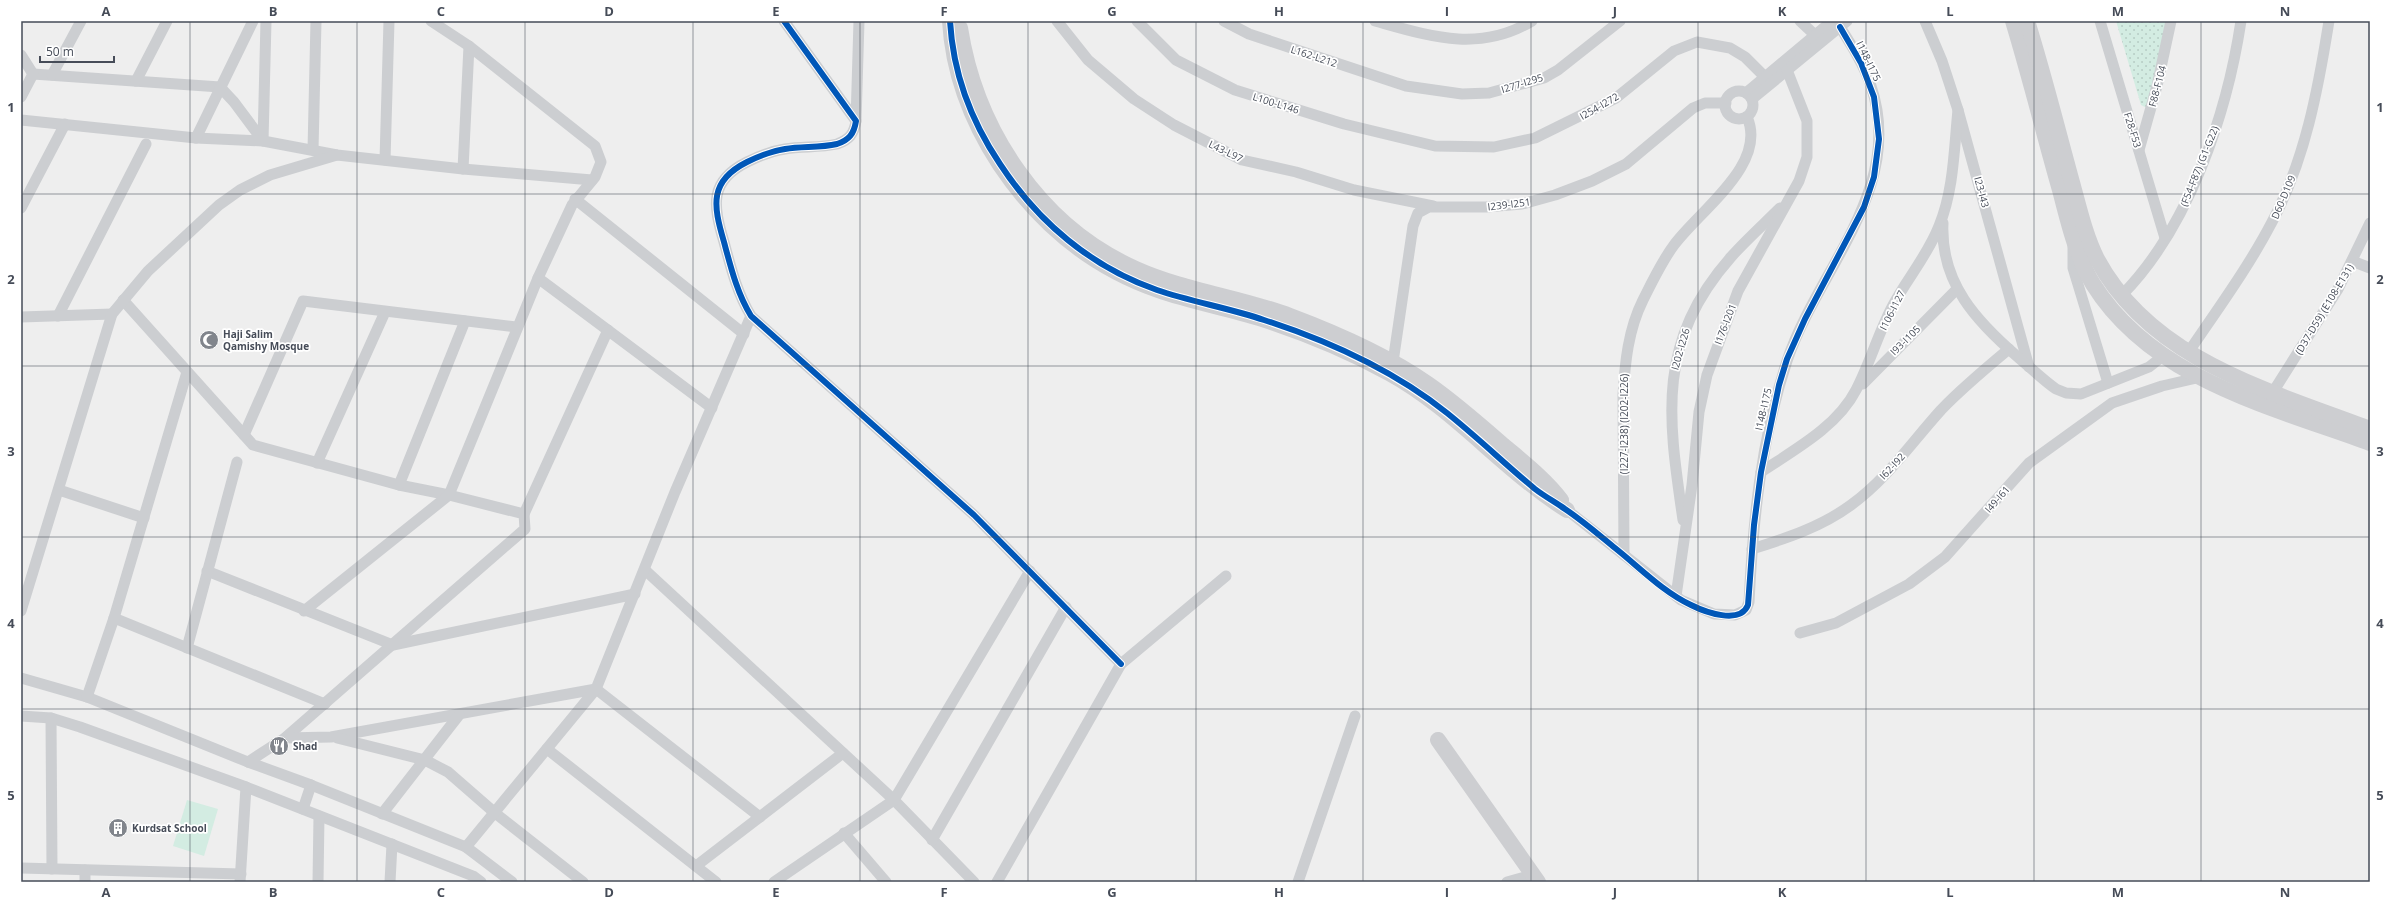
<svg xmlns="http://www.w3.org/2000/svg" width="2391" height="903" viewBox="0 0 2391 903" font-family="'Open Sans',sans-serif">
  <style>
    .grass { fill: #d3ece2 }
    .park { fill: url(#park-dots) }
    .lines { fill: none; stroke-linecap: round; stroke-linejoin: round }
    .street { stroke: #ccced1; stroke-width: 11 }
    .secondary { stroke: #cdced1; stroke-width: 16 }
    .cycleway-casing { stroke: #fff; stroke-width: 8 }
    .cycleway { stroke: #0057b8; stroke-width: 6 }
    .grid { fill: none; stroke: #464c58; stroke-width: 1; stroke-opacity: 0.55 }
    .labels { text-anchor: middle; stroke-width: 3.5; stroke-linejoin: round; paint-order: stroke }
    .street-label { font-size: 10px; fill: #464c58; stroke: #fff }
    .poi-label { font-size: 10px; font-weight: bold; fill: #464c58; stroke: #fff; text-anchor: start }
    .neatline { fill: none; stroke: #464c58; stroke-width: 1.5 }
    .grid-label { font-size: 13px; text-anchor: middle; font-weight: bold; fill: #464c58 }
  </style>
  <defs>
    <pattern id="park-dots" width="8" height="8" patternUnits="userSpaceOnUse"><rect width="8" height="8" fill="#d3ece2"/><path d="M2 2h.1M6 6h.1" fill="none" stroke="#b6ccc4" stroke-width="1.8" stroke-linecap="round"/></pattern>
  </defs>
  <rect width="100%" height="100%" fill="#eee"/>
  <path class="grass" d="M187,800L218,809L204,856L173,846Z"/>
  <path class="park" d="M2116,21H2167L2149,105L2145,107L2141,105Z"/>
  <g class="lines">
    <g class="street">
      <path d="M784,21L856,121C854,134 849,140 837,144C819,148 802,146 785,149C772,151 759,156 747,162C709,181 713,205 724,242C731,268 737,293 751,316L974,515L1121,664"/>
      <path d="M1057,21L1088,60L1134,99L1174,125L1242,160L1296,172L1354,190L1433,206"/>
      <path d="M1137,21L1176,60L1235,90L1344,124L1435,146L1494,147L1535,138L1616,98L1674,51L1697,42L1730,48L1745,57L1765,77"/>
      <path d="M1224,21L1249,34L1406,86L1462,94L1489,93L1544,78L1558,70L1620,21"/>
      <path d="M1375,21C1429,36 1479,53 1532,21"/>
      <path d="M1800,21L1815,35"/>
      <path d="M1925,21L1942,61L1958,110L2029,367"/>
      <path d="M2100,21L2165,238"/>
      <path d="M21,55L33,74"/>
      <path d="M33,74L220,87L234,102L263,141L266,21"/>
      <path d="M52,75L81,21"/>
      <path d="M136,81L167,21"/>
      <circle cx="1739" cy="105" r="14"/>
      <path d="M1746,93L1832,21"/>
      <path d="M21,97L33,74"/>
      <path d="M1752,99L1847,21"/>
      <path d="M21,120L196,138L263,141L337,155L463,169L592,180"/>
      <path d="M856,121L859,21"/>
      <path d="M196,138L253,21"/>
      <path d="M313,150L316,21"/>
      <path d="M2139,150L2157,86L2171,21"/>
      <path d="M385,160L389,21"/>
      <path d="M463,169L469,46"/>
      <path d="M575,199L744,334"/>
      <path d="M21,208L65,124"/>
      <path d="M1943,223C1940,283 1977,322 2019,358C2031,368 2043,380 2056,389L2066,393L2081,394L2149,367L2163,356"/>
      <path d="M2073,247V268L2108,383"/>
      <path d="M2352,261L2370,268"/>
      <path d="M538,278L712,408"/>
      <path d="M2122,295C2189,227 2227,114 2241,21"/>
      <path d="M123,300L253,445L399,485L449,495L524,514L525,529L285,738L248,762"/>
      <path d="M58,316L146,144"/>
      <path d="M21,317L112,314"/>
      <path d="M2188,353C2217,310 2248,268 2272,222C2305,160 2318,90 2329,21"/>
      <path d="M1393,362L1413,226L1418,213L1429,207H1486L1522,204L1555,195L1592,181L1626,164L1693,108L1705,103H1726"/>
      <path d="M1863,384L1957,289"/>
      <path d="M2273,392L2338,289L2370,223"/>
      <path d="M244,435L303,301L516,327"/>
      <path d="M317,463L385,312"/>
      <path d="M1761,472C1794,450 1837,427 1856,390C1870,363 1878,334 1892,307C1906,280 1928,255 1939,226C1954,190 1954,148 1958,110"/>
      <path d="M399,485L465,321"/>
      <path d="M59,490L144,518"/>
      <path d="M1567,510L1681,600L1714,614L1735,615L1746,610L1749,602C1753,521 1761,439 1787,361C1817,270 1906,189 1871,86C1864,65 1852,46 1840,27"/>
      <path d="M524,514L608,330"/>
      <path d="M1683,520C1668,417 1656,342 1731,257C1746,240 1764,224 1780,208"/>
      <path d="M1752,549C1787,538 1821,527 1851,505C1887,479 1912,442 1941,410C1962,388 1985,369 2009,349"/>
      <path d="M1624,555L1623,395C1625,363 1628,330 1643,300C1652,282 1662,261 1674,245C1700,210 1768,164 1747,117"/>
      <path d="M645,570L894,800L974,882"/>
      <path d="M207,571L393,645L635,594"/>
      <path d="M1676,596L1692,485L1699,412L1707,375L1738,291L1799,181L1807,157V121L1787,70"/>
      <path d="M21,611L112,314L148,271L219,205L240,190L270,175L337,155"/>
      <path d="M304,611L449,495L538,278L572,205L595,177L601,162L595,146L469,46L431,21"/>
      <path d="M114,618L325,704"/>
      <path d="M1800,633L1836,623L1909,584L1945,557L2029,463L2112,403L2162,386L2201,377"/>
      <path d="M187,648L237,462"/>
      <path d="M21,678L87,697L248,762L311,785L466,847L512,882"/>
      <path d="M87,697L114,618L187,372"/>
      <path d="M21,716L51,718L80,727L246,787L473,876L481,882"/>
      <path d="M51,718L52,869"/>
      <path d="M285,738L331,737L596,689L760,817"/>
      <path d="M337,738L425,760L448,772L495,813L583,882"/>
      <path d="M547,749L716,882"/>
      <path d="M303,809L311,785"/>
      <path d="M382,814L459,715"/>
      <path d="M844,833L886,882"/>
      <path d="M932,840L1066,607"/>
      <path d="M466,847L596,689L675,492L751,316"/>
      <path d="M696,866L843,753"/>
      <path d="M21,868L241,874"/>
      <path d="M85,882V870"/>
      <path d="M240,882L246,787"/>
      <path d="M318,882L319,816"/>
      <path d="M390,882L392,844"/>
      <path d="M774,882L894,800L1030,571"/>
      <path d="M997,882L1121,664L1226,576"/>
      <path d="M1298,882L1355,716"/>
      <path d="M1507,882L1532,875"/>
    </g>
    <g class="secondary">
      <path d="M950,21C953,73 972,122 1000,165C1039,223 1092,267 1158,290C1192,302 1228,308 1262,319C1305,333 1349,351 1389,373C1455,409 1503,470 1567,510"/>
      <path d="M2013,21C2030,77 2044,134 2060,190C2068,221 2076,256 2093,284C2152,379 2272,407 2370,443"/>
      <path d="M2027,21C2043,72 2056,124 2070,175C2078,203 2084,233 2097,259C2151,360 2270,391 2370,429"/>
      <path d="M960,28C976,130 1040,227 1136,269C1185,291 1240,297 1290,316C1338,334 1386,355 1428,384C1454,402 1479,424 1503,445C1523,462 1545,479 1561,500"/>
      <path d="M1438,740L1538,882"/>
    </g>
    <defs>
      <g id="cycleway">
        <path d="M784,21L856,121C854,134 849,140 837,144C819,148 802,146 785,149C772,151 759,156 747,162C709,181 713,205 724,242C731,268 737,293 751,316L974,515L1121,664"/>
        <path d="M950,21C953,72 971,121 1000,164C1038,222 1091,267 1157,290C1192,302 1229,308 1264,320C1329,341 1393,370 1447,413C1477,437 1505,464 1535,489C1544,496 1555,502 1565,509C1583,521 1599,535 1615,548C1639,567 1663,592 1691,605C1705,612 1740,625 1748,605L1754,525L1761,472L1779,385L1787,359L1805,319L1864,207L1874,177L1879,139L1874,97L1861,63L1840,27"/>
      </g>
    </defs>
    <use href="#cycleway" class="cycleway-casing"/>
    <use href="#cycleway" class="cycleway"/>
  </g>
  <path class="grid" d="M190,21V882M357,21V882M525,21V882M693,21V882M860,21V882M1028,21V882M1196,21V882M1363,21V882M1531,21V882M1698,21V882M1866,21V882M2034,21V882M2201,21V882M21,194H2370M21,366H2370M21,537H2370M21,709H2370"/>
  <defs>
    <symbol id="mosque-disc" viewBox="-11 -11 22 22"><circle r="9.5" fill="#81858c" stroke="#fff"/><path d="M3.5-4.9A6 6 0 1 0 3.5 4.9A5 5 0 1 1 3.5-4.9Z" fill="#fff"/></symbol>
    <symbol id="restaurant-disc" viewBox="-11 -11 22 22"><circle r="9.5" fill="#81858c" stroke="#fff"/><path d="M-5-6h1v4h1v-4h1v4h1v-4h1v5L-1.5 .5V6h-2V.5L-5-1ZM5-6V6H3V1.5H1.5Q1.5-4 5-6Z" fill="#fff"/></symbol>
    <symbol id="building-disc" viewBox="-11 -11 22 22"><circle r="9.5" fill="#81858c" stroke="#fff"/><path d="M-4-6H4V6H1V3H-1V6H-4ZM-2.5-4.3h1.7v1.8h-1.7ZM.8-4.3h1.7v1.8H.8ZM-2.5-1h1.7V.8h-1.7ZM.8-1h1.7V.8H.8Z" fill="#fff"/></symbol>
  </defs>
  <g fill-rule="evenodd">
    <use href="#mosque-disc" x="198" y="329" width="22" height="22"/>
    <use href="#restaurant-disc" x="268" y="735" width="22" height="22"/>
    <use href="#building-disc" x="107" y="817" width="22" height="22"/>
  </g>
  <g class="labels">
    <g class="street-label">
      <text transform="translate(1314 56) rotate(18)" y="4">L162-L212</text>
      <text transform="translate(1869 61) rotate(64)" y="4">I148-I175</text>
      <text transform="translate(1522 83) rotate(-17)" y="4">I277-I295</text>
      <text transform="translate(2157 86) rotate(-75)" y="4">F88-F104</text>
      <text transform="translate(1276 103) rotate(17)" y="4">L100-L146</text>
      <text transform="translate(1599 106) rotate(-30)" y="4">I254-I272</text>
      <text transform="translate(2133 130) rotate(73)" y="4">F28-F53</text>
      <text transform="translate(1226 151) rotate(26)" y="4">L43-L97</text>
      <text transform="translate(2199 166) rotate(-68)" y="4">(F54-F87) (G1-G22)</text>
      <text transform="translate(1982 192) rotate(75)" y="4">I23-I43</text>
      <text transform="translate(2283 197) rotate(-67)" y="4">D60-D109</text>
      <text transform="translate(1509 204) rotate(-7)" y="4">I239-I251</text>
      <text transform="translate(2324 309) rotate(-59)" y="4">(D37-D59) (E108-E131)</text>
      <text transform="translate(1892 310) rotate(-63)" y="4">I106-I127</text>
      <text transform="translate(1725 324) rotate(-69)" y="4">I176-I201</text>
      <text transform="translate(1905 340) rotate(-45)" y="4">I93-I105</text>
      <text transform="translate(1680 349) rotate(-74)" y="4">I202-I226</text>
      <text transform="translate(1763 409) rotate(-77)" y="4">I148-I175</text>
      <text transform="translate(1624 424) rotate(-90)" y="4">(I227-I238) (I202-I226)</text>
      <text transform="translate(1892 466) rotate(-47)" y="4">I62-I92</text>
      <text transform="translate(1997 499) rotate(-49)" y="4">I49-I61</text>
    </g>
    <g class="poi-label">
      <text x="223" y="338">Haji Salim<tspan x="223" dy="12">Qamishy Mosque</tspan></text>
      <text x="293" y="750">Shad</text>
      <text x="132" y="832">Kurdsat School</text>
    </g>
  </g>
  <rect width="2391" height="903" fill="none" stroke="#ffffff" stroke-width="44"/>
  <path d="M40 56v6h74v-6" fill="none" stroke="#464c58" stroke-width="2"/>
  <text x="46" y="56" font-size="12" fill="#464c58" stroke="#ffffff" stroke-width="3" paint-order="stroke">50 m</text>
  <rect x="22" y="22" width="2347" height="859" class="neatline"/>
  <g class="grid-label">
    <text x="106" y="16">A</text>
    <text x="273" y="16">B</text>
    <text x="441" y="16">C</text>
    <text x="609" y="16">D</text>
    <text x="776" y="16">E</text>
    <text x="944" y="16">F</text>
    <text x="1112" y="16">G</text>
    <text x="1279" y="16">H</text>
    <text x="1447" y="16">I</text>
    <text x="1615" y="16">J</text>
    <text x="1782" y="16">K</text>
    <text x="1950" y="16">L</text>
    <text x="2118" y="16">M</text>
    <text x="2285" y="16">N</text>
    <text x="11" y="112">1</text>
    <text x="2380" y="112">1</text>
    <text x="11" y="284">2</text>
    <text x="2380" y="284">2</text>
    <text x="11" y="456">3</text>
    <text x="2380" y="456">3</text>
    <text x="11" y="628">4</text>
    <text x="2380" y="628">4</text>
    <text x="11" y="800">5</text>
    <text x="2380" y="800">5</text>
    <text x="106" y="897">A</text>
    <text x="273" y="897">B</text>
    <text x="441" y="897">C</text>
    <text x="609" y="897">D</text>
    <text x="776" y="897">E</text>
    <text x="944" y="897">F</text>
    <text x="1112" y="897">G</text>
    <text x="1279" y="897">H</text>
    <text x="1447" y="897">I</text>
    <text x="1615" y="897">J</text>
    <text x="1782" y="897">K</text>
    <text x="1950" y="897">L</text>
    <text x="2118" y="897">M</text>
    <text x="2285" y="897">N</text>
  </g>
</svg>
